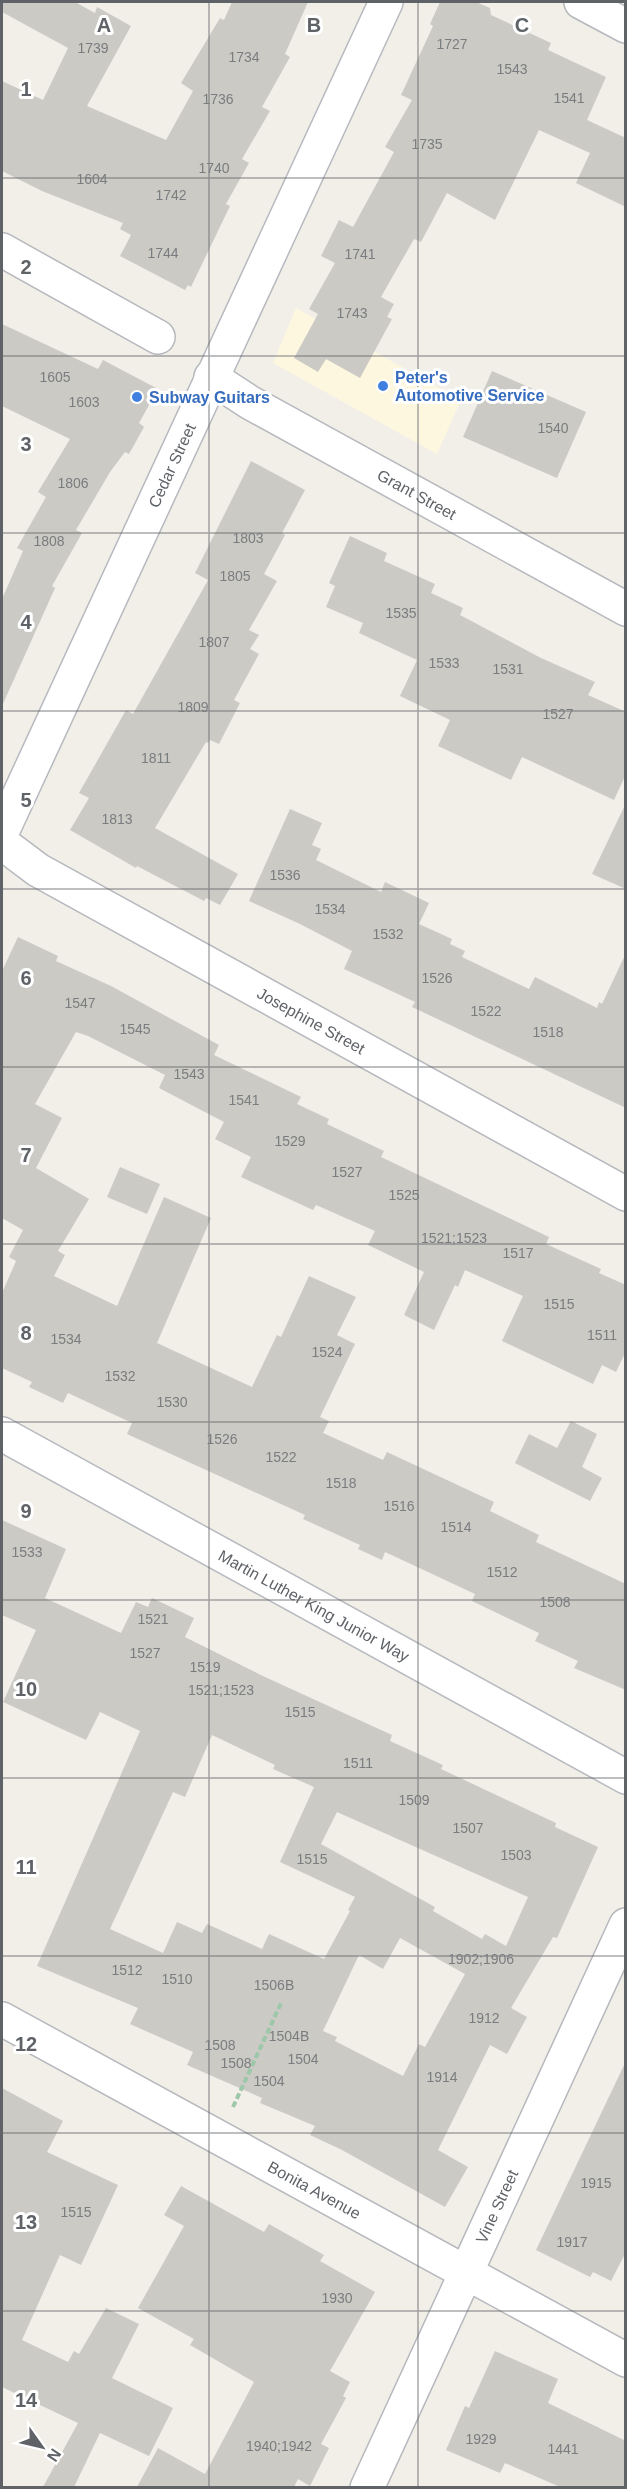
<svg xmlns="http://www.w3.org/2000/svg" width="627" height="2489" viewBox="0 0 627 2489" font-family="Arial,sans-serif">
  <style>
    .commercial { fill: #fef7e0 }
    .building { fill: #cccac5; fill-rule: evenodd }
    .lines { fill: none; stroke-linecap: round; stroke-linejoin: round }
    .street-casing { stroke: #b5b8bc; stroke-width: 36 }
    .secondary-casing { stroke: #b6babf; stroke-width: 36 }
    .path { stroke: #9cc7a9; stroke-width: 4; stroke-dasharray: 6 3; stroke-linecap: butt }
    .street { stroke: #fff; stroke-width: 33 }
    .secondary { stroke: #fff; stroke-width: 33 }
    .grid { fill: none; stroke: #5f6368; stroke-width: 1.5; stroke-opacity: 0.55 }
    .shop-dot { fill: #3f7fe0; stroke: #fff; stroke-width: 2 }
    .labels { text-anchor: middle; stroke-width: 6; stroke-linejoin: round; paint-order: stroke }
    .number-label { font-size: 14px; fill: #7a7d7f }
    .shop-label { font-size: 16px; font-weight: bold; fill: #366cbe; stroke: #fff; text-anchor: start }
    .street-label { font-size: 16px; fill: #5f6368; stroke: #fff }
    .grid-label { font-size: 20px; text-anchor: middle; font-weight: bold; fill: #5f6368; stroke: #fff; stroke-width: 6; stroke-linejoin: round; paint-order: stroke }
  </style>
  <rect width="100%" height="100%" fill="#f1efe8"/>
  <path class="commercial" d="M296,308L461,400L437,454L273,363Z"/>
  <g class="building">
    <path d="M2,2H75L95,13L97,7L131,26L87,106L166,140L193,91L181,83L220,18L224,20L232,2H308L285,54L290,57L262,107L270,111L242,159L249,163L226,204L230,206L191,287L188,285L185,290L120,256L131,235L120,229L123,223L42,191L2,171V81L43,100L68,48L2,12Z"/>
    <path d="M440,2H476L490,8L491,15L551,43L548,50L606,77L587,120L626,138V207L576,183L590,153L539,130L495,220L447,193L421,242L414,239L381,297L394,304L387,317L392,319L360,378L326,359L318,372L294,358L318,314L309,309L335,263L321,256L339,220L353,227L394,152L385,147L412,100L401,95L433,26L430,24Z"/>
    <path d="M2,324L98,369L103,360L158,389L139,423L144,427L129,454L125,452L110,472L76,530L82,533L52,586L55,588L2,706V599L23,551L17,548L46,497L38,492L70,439L2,406Z"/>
    <path d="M492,371L586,412L557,478L463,437Z"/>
    <path d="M251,461L305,490L282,533L285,535L264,574L277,581L249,630L259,635L250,649L259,654L234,700L240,703L219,744L210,740L208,743L206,742L155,828L238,874L220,905L206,898L204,901L137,866L136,868L70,830L89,798L79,793L126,710L133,714L208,580L195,573Z"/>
    <path d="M350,536L387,553L384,561L435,584L431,593L463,608L460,615L541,658L595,682L588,695L626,712V774L614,800L522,757L511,780L438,746L450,720L400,696L417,660L359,633L363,623L326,607L335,586L329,583Z"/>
    <path d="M626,803V889L592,874Z"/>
    <path d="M290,809L322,823L312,845L321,849L316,860L381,892L385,882L429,903L419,924L452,939L450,944L465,951L462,957L529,989L535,977L597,1008L599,1002L602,1004L626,953V1108L412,1007L415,1002L344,969L352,951L300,924L249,901Z"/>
    <path d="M18,937L58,956L56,961L111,986L219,1045L214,1055L301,1097L297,1104L329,1119L327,1124L384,1151L381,1157L549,1237L546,1244L601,1269L599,1273L626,1285V1351L616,1372L602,1365L593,1384L502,1341L523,1296L465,1270L458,1287L455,1285L434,1330L404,1315L424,1272L368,1245L375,1231L316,1205L313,1210L241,1177L251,1157L215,1139L224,1122L159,1088L165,1075L88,1036L76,1032L35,1104L62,1118L36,1168L89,1199L58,1251L65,1255L54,1276L117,1306L164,1197L211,1218L157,1343L252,1387L277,1335L281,1337L309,1276L356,1297L337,1335L355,1344L320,1417L329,1421L323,1433L383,1460L387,1452L494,1502L490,1511L539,1535L536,1542L626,1584V1690L574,1668L578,1661L535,1641L539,1633L472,1601L475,1594L385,1552L382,1560L358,1549L360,1545L303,1519L305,1515L127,1434L132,1423L68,1393L63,1403L29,1387L32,1382L2,1368V1293L16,1261L9,1257L23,1230L2,1218V971Z"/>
    <path d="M120,1167L160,1184L147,1214L107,1197Z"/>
    <path d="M571,1421L597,1434L582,1467L602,1478L590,1501L515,1463L529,1434L557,1448Z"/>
    <path d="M2,1520L66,1549L45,1598L121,1633L136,1602L148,1607L152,1598L194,1618L185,1637L265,1677L392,1735L390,1741L443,1765L441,1769L556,1823L555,1827L598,1847L557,1938L553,1937L511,2008L527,2017L507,2054L490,2045L438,2150L468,2167L445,2207L342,2150L310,2135L315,2126L260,2103L262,2098L187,2065L193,2052L130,2024L138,2008L37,1966L140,1731L100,1712L86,1740L3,1702L36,1630L2,1615ZM212,1735L275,1765L273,1769L314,1787L280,1862L355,1897L348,1910L350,1911L324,1959L269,1934L262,1949L207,1924L202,1933L177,1922L163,1953L110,1929L173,1792L185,1797ZM337,1812L528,1897L506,1946L485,1934L482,1939L433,1911L435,1907L321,1844ZM400,1938L465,1974L425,2047L419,2044L403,2076L335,2041L337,2037L323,2031L359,1955L383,1969Z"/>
    <path d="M626,2061V2252L611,2281L593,2272L590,2277L536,2250Z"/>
    <path d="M2,2088L63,2121L47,2152L118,2185L81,2265L60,2255L22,2340L68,2362L74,2351L79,2354L106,2308L139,2324L112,2378L173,2408L149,2456L100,2433L74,2487H43L78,2423L2,2387Z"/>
    <path d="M181,2186L264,2232L269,2224L324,2255L320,2261L375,2292L330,2371L350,2382L343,2396L346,2398L321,2444L329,2448L310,2486L298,2479L294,2487H137L158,2448L205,2474L254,2382L190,2345L194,2339L138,2308L184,2226L164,2215Z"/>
    <path d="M495,2351L558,2379L548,2403L626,2441V2487H560L505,2463L500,2473L446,2450L465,2406L469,2408Z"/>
  </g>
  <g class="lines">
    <defs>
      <g id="street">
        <path d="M581,2L626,26"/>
        <path d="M2,250L158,337"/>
        <path id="s1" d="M211,377L249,402L626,609"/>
        <path id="s2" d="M2,843L38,870L626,1194"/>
        <path id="s3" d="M2,2019L626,2360"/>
        <path id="s4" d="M367,2488L626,1925"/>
      </g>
      <g id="secondary">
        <path id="s5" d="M2,832L386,2"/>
        <path id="s6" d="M2,1434L626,1777"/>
      </g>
    </defs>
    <use href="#street" class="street-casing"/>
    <use href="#secondary" class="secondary-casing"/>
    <path class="path" d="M233,2107L282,2001"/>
    <use href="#street" class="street"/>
    <use href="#secondary" class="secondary"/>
  </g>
  <path class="grid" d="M209,2V2488M418,2V2488M2,178H626M2,356H626M2,533H626M2,711H626M2,889H626M2,1067H626M2,1244H626M2,1422H626M2,1600H626M2,1778H626M2,1956H626M2,2133H626M2,2311H626"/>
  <g class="shop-dot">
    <circle cx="383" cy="386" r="6"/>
    <circle cx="137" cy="397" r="6"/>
  </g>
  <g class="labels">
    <g class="number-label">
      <text x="452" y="49">1727</text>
      <text x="93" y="53">1739</text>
      <text x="244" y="62">1734</text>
      <text x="512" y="74">1543</text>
      <text x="569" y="103">1541</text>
      <text x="218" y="104">1736</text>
      <text x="427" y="149">1735</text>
      <text x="214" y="173">1740</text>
      <text x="92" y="184">1604</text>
      <text x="171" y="200">1742</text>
      <text x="163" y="258">1744</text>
      <text x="360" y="259">1741</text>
      <text x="352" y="318">1743</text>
      <text x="55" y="382">1605</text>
      <text x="84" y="407">1603</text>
      <text x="553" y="433">1540</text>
      <text x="73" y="488">1806</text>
      <text x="248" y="543">1803</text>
      <text x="49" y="546">1808</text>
      <text x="235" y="581">1805</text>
      <text x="401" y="618">1535</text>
      <text x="214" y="647">1807</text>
      <text x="444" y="668">1533</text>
      <text x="508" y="674">1531</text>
      <text x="193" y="712">1809</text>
      <text x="558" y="719">1527</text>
      <text x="156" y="763">1811</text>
      <text x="117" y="824">1813</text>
      <text x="285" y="880">1536</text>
      <text x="330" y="914">1534</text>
      <text x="388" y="939">1532</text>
      <text x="437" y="983">1526</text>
      <text x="80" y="1008">1547</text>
      <text x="486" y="1016">1522</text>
      <text x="135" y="1034">1545</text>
      <text x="548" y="1037">1518</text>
      <text x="189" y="1079">1543</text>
      <text x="244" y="1105">1541</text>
      <text x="290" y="1146">1529</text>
      <text x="347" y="1177">1527</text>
      <text x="404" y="1200">1525</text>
      <text x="454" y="1243">1521;1523</text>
      <text x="518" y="1258">1517</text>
      <text x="559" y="1309">1515</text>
      <text x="602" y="1340">1511</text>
      <text x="66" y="1344">1534</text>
      <text x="327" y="1357">1524</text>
      <text x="120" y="1381">1532</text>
      <text x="172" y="1407">1530</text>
      <text x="222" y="1444">1526</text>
      <text x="281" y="1462">1522</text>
      <text x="341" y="1488">1518</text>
      <text x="399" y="1511">1516</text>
      <text x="456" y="1532">1514</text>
      <text x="27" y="1557">1533</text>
      <text x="502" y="1577">1512</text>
      <text x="555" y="1607">1508</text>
      <text x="153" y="1624">1521</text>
      <text x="145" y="1658">1527</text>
      <text x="205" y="1672">1519</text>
      <text x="221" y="1695">1521;1523</text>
      <text x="300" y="1717">1515</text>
      <text x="358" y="1768">1511</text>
      <text x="414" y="1805">1509</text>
      <text x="468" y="1833">1507</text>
      <text x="516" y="1860">1503</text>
      <text x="312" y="1864">1515</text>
      <text x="481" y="1964">1902;1906</text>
      <text x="127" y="1975">1512</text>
      <text x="177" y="1984">1510</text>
      <text x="274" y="1990">1506B</text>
      <text x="484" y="2023">1912</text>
      <text x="289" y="2041">1504B</text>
      <text x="220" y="2050">1508</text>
      <text x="303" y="2064">1504</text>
      <text x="236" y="2068">1508</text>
      <text x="442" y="2082">1914</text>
      <text x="269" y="2086">1504</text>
      <text x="596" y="2188">1915</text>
      <text x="76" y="2217">1515</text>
      <text x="572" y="2247">1917</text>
      <text x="337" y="2303">1930</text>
      <text x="481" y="2444">1929</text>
      <text x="279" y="2451">1940;1942</text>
      <text x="563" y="2454">1441</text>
    </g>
    <g class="shop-label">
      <text x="395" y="383">Peter's<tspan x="395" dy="18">Automotive Service</tspan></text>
      <text x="149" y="403">Subway Guitars</text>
    </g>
    <g class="street-label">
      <text dy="6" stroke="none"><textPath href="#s5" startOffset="404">Cedar Street</textPath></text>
      <text dy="6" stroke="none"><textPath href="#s1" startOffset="237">Grant Street</textPath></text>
      <text dy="6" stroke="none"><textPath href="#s2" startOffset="357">Josephine Street</textPath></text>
      <text dy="6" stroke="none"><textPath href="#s6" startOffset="356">Martin Luther King Junior Way</textPath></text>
      <text dy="6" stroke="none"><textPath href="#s3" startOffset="356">Bonita Avenue</textPath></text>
      <text dy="6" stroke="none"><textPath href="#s4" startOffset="310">Vine Street</textPath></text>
    </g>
  </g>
  <g class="grid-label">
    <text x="104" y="32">A</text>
    <text x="314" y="32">B</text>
    <text x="522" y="32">C</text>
    <text x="26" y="96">1</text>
    <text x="26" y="274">2</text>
    <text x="26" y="451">3</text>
    <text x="26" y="629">4</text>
    <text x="26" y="807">5</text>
    <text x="26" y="985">6</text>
    <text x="26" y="1162">7</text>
    <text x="26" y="1340">8</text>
    <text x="26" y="1518">9</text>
    <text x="26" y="1696">10</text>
    <text x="26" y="1874">11</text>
    <text x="26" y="2051">12</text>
    <text x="26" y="2229">13</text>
    <text x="26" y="2407">14</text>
  </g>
  <rect width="627" height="2489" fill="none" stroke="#5f6368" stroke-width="6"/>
  <g transform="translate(42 2447) rotate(124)" stroke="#ffffff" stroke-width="4.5" paint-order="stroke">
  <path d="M0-4.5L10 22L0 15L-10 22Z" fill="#5f6368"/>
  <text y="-9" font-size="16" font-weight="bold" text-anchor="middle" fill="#5f6368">N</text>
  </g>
</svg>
